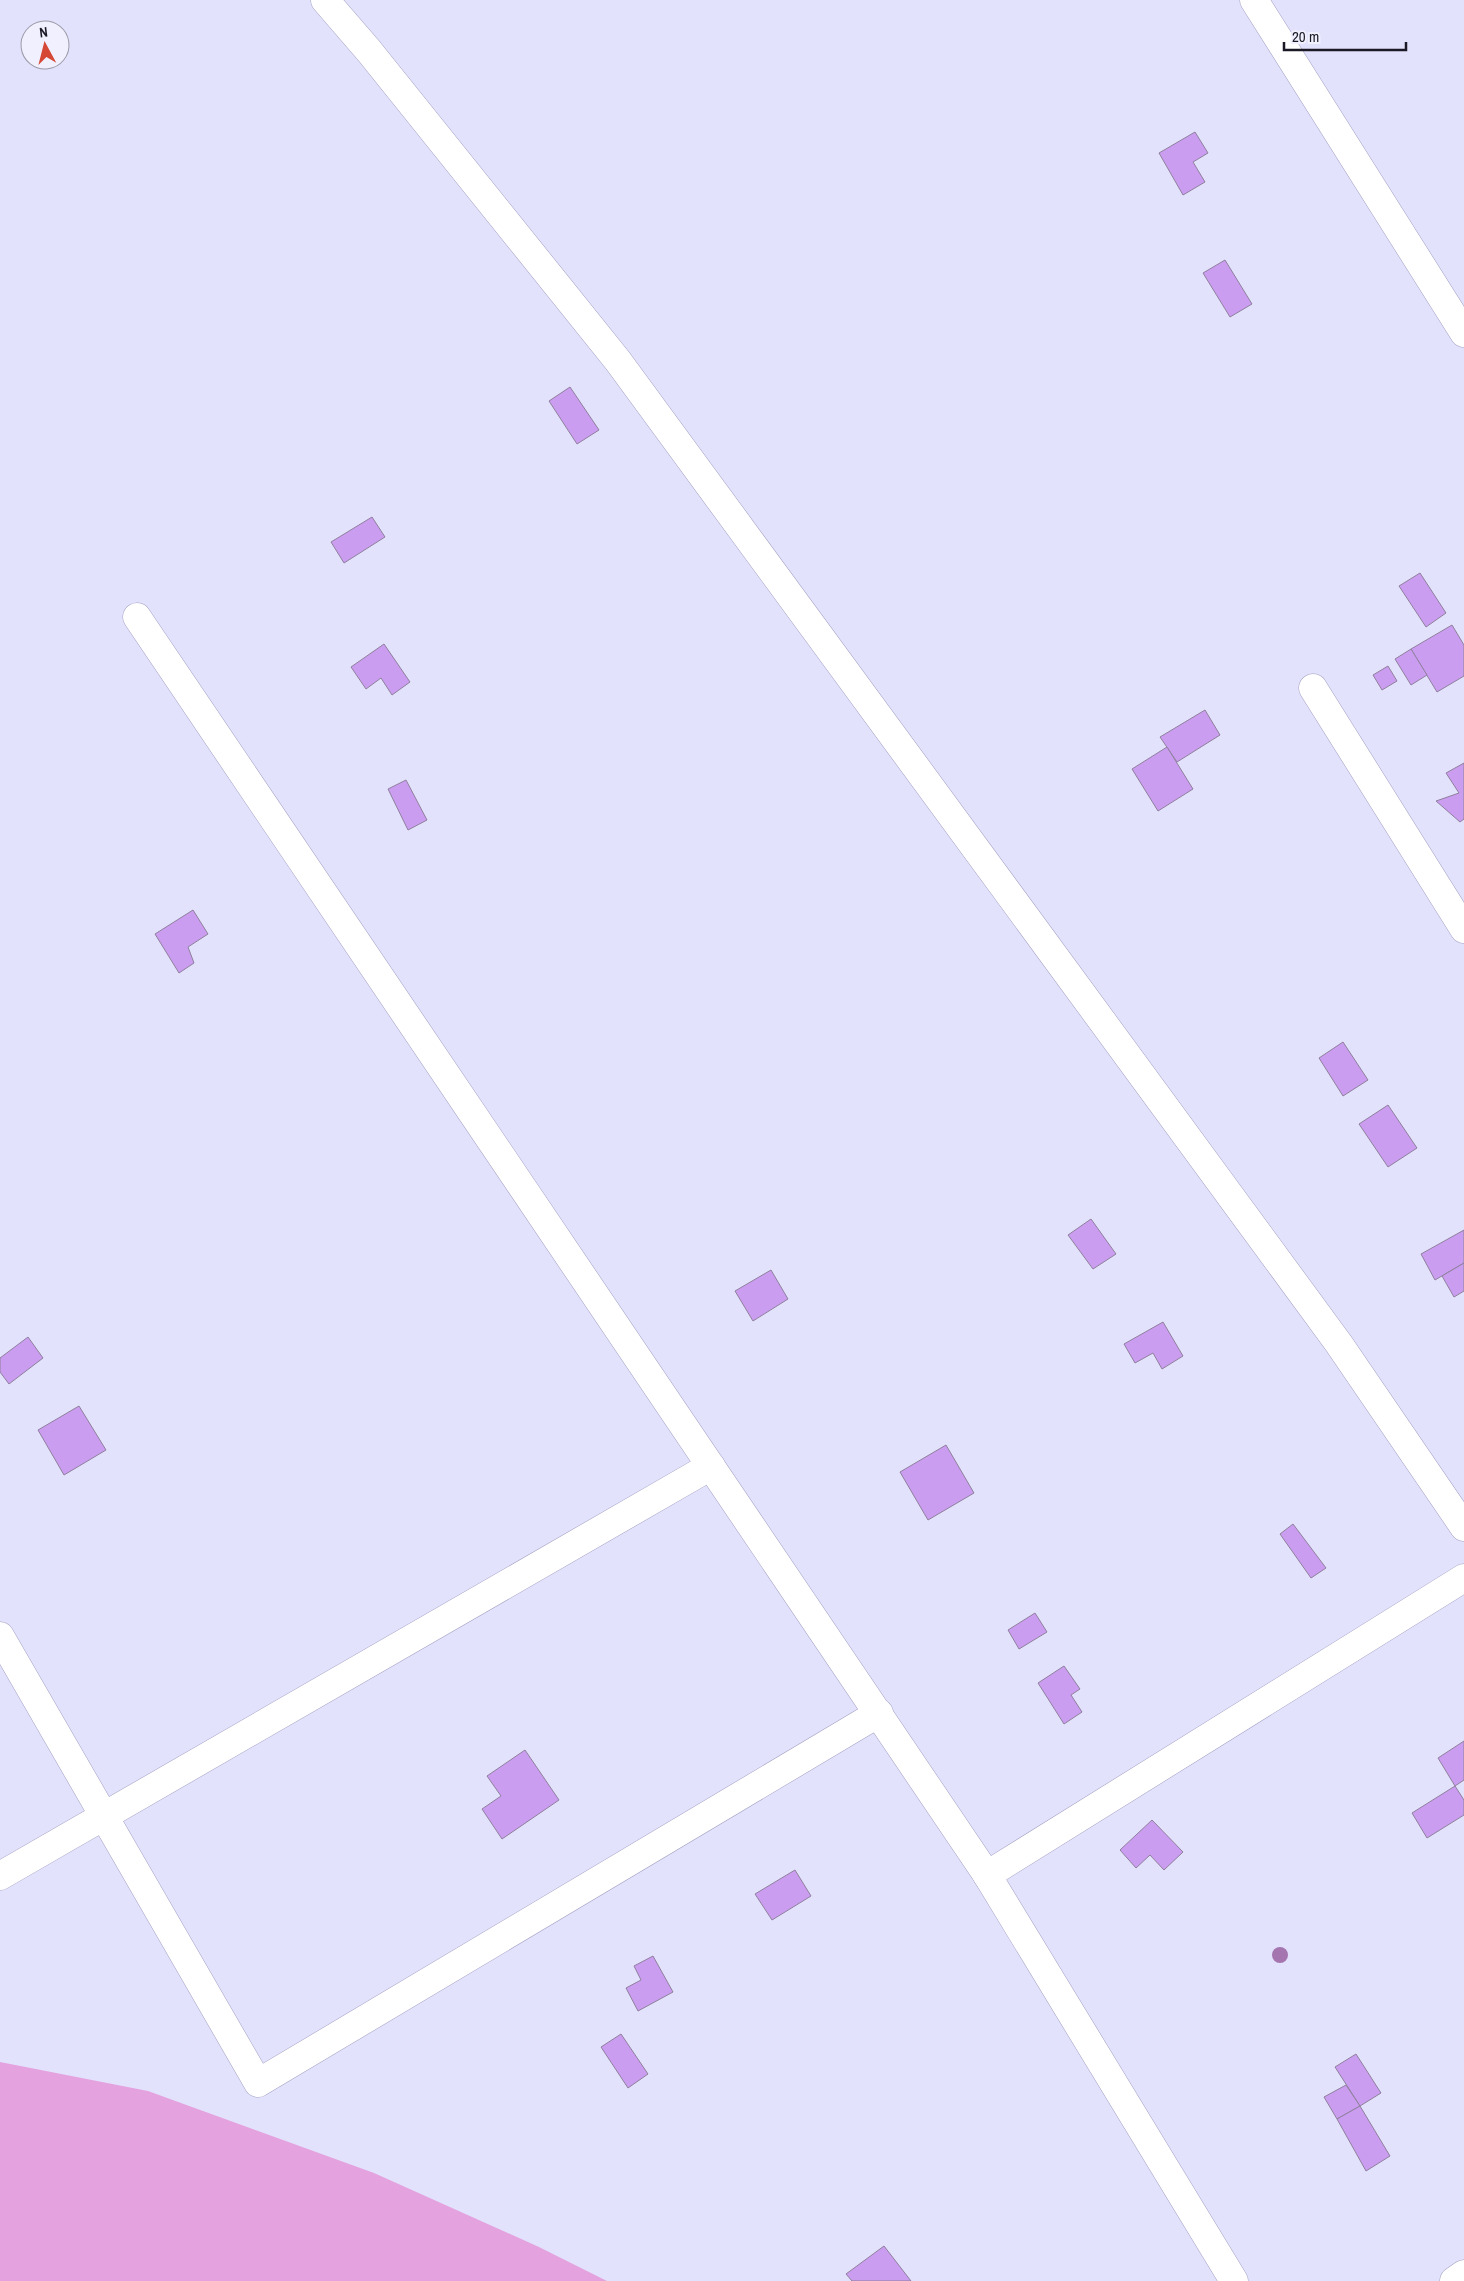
<svg xmlns="http://www.w3.org/2000/svg" width="1464" height="2281" viewBox="0 0 1464 2281" font-family="'Archivo Narrow',sans-serif">
  <style>
    .green { fill: #e4a2df }
    .building { fill: #ca9df0; stroke: #8f809d }
    .lines { fill: none; stroke-linecap: round; stroke-linejoin: round }
    .minor-casing { stroke: #a4a2c2; stroke-width: 29 }
    .minor { stroke: #fff; stroke-width: 28 }
    .tree { fill: #a475af }
  </style>
  <rect width="100%" height="100%" fill="#e3e2fd"/>
  <path class="green" d="M0,2062L148,2091L374,2173L539,2247L607,2281H0Z"/>
  <g class="building">
    <path d="M1195,132L1208,153L1193,162L1205,182L1183,195L1159,153Z"/>
    <path d="M1225,260L1252,304L1230,317L1203,273Z"/>
    <path d="M570,387L599,430L577,444L549,401Z"/>
    <path d="M372,517L385,537L344,563L331,542Z"/>
    <path d="M1420,573L1446,613L1426,627L1399,586Z"/>
    <path d="M1452,625L1464,645V676L1437,692L1411,649Z"/>
    <path d="M384,644L410,682L392,695L381,678L366,689L351,667Z"/>
    <path d="M1411,649L1427,675L1411,685L1395,659Z"/>
    <path d="M1388,666L1397,681L1382,690L1373,675Z"/>
    <path d="M1205,710L1220,735L1177,762L1160,737Z"/>
    <path d="M1167,747L1193,789L1158,811L1132,769Z"/>
    <path d="M1464,763V819L1460,822L1436,801L1459,793L1446,773Z"/>
    <path d="M406,780L427,820L408,830L388,789Z"/>
    <path d="M193,910L208,934L188,947L194,963L179,973L155,934Z"/>
    <path d="M1343,1042L1368,1080L1343,1096L1319,1058Z"/>
    <path d="M1388,1105L1417,1148L1388,1167L1359,1124Z"/>
    <path d="M1091,1219L1116,1254L1093,1269L1068,1235Z"/>
    <path d="M1464,1230V1263L1435,1280L1421,1254Z"/>
    <path d="M1464,1263V1291L1454,1297L1442,1276Z"/>
    <path d="M771,1270L788,1299L753,1321L735,1291Z"/>
    <path d="M1163,1322L1183,1356L1162,1369L1153,1353L1135,1363L1124,1344Z"/>
    <path d="M28,1337L43,1358L9,1384L0,1372V1358Z"/>
    <path d="M79,1406L106,1450L64,1475L38,1430Z"/>
    <path d="M946,1445L974,1493L928,1520L900,1472Z"/>
    <path d="M1293,1524L1326,1568L1311,1578L1280,1534Z"/>
    <path d="M1035,1613L1047,1632L1019,1649L1008,1630Z"/>
    <path d="M1064,1666L1080,1689L1071,1695L1082,1712L1064,1724L1038,1683Z"/>
    <path d="M1464,1741V1780L1455,1786L1438,1758Z"/>
    <path d="M525,1750L559,1800L502,1839L482,1809L501,1796L487,1776Z"/>
    <path d="M1455,1786L1464,1800V1815L1427,1838L1412,1813Z"/>
    <path d="M1152,1820L1183,1852L1164,1870L1150,1855L1136,1868L1120,1850Z"/>
    <path d="M795,1870L811,1896L772,1920L755,1894Z"/>
    <path d="M653,1956L673,1992L638,2011L626,1988L641,1980L634,1966Z"/>
    <path d="M621,2034L648,2074L628,2088L601,2047Z"/>
    <path d="M1356,2054L1381,2093L1360,2106L1335,2067Z"/>
    <path d="M1346,2085L1360,2106L1337,2119L1324,2097Z"/>
    <path d="M1360,2106L1390,2156L1366,2171L1337,2119Z"/>
    <path d="M884,2246L911,2281H852L846,2274Z"/>
  </g>
  <g class="lines">
    <defs>
      <g id="minor">
        <path d="M325,0L369,51L618,361L1339,1344L1464,1527"/>
        <path d="M1254,0L1464,333"/>
        <path d="M137,617L987,1875L1234,2281"/>
        <path d="M1313,688L1464,929"/>
        <path d="M0,1636L258,2083L879,1713"/>
        <path d="M987,1875L1464,1578"/>
        <path d="M0,1876L711,1466"/>
        <path d="M1454,2281L1464,2274"/>
      </g>
    </defs>
    <use href="#minor" class="minor-casing"/>
    <use href="#minor" class="minor"/>
  </g>
  <circle class="tree" cx="1280" cy="1955" r="8"/>
  <g transform="translate(45 45) rotate(353)"><circle r="24" fill="#f1f0fe" stroke="#9b9aa7"/>
  <path d="M0-4L9 19L0 12L-9 19Z" fill="#d54835"/>
  <text y="-8" font-size="14" font-weight="bold" text-anchor="middle" fill="#1a1925">N</text>
  </g>
  <path d="M1284 42v8h122v-8" fill="none" stroke="#1a1925" stroke-width="2.5"/>
  <text x="1292" y="42" font-size="15" fill="#1a1925" stroke="#f1f0fe" stroke-width="4" paint-order="stroke">20 m</text>
</svg>
